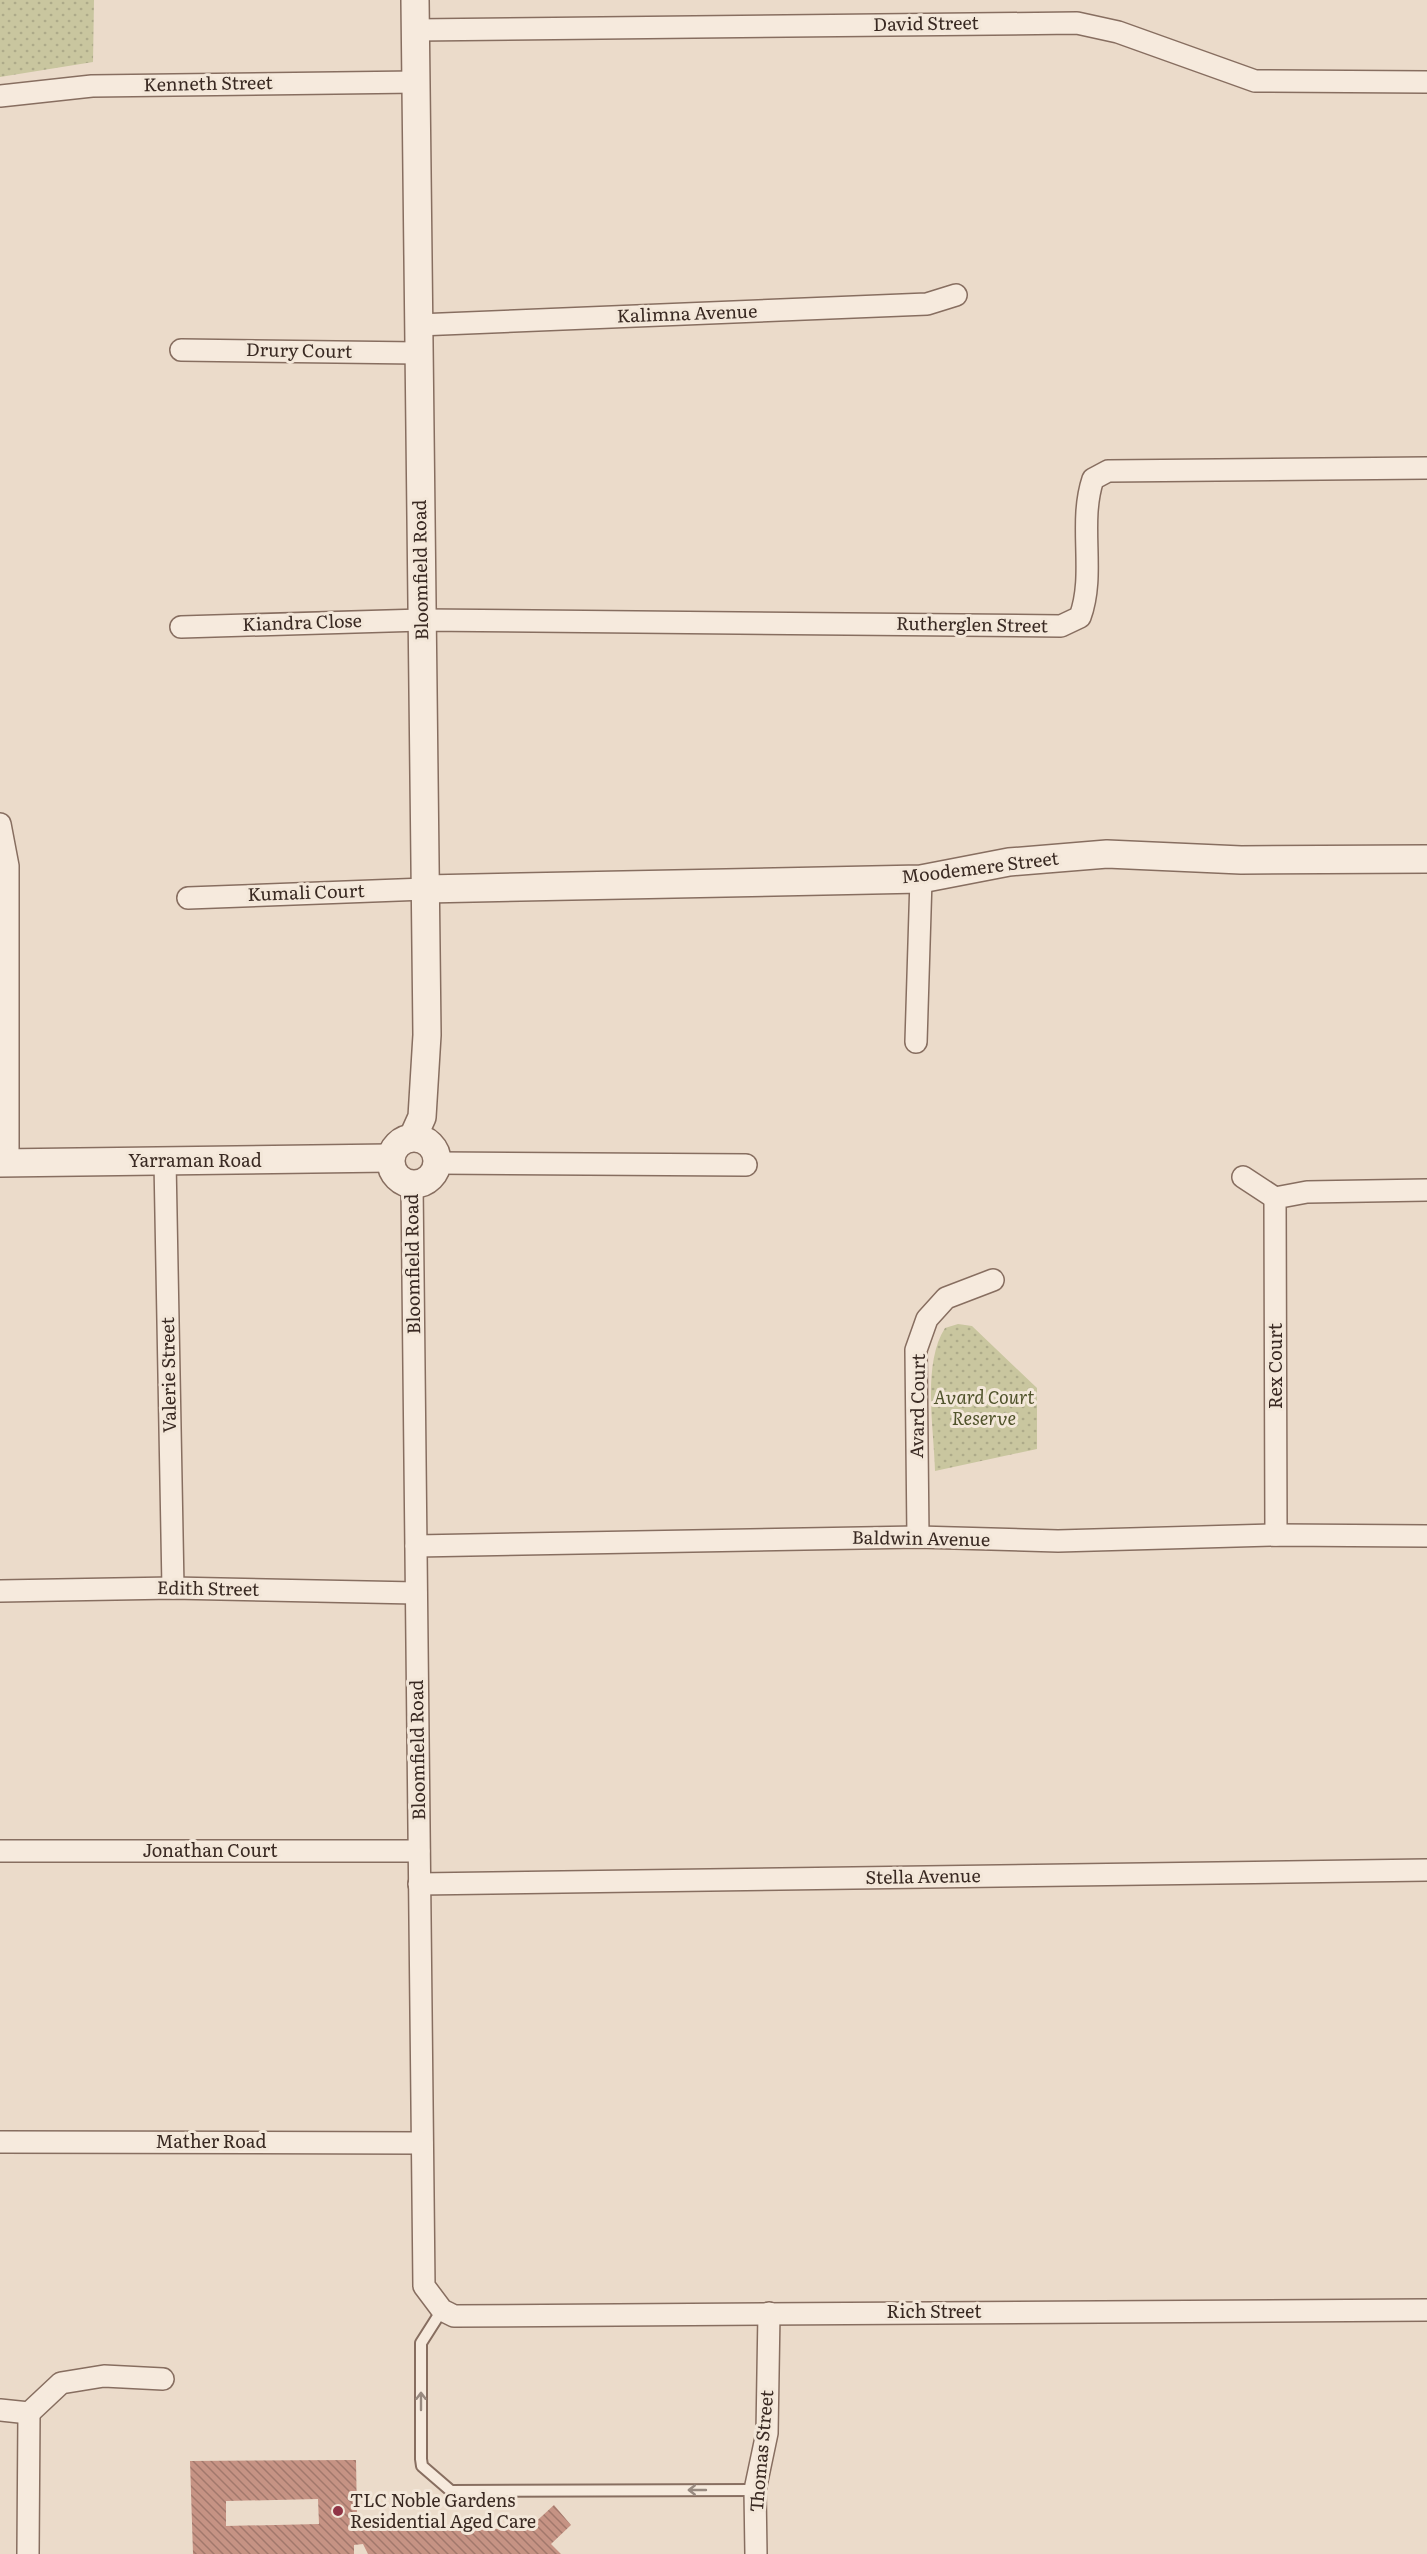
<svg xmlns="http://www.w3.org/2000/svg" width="1427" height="2554" viewBox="0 0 1427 2554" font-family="Literata,serif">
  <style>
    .grass { fill: url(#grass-dots) }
    .building { fill: url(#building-back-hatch); fill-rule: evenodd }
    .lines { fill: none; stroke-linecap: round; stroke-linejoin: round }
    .service-casing { stroke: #876e60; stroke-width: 14 }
    .minor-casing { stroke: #876e60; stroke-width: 24 }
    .tertiary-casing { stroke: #876e60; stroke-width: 30 }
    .service { stroke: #f6eadd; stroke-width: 10 }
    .minor { stroke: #f6eadd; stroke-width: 21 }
    .tertiary { stroke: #f6eadd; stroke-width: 27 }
    .oneway { stroke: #988a80 }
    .poi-dot { fill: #903546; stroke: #f3e7d9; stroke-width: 2 }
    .labels { text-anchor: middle; stroke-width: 6; stroke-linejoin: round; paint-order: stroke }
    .street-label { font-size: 18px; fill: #392922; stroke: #f3e7d9 }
    .park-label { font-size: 18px; font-style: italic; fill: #50532b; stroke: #f3e7d9 }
    .poi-label { font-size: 18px; fill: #392922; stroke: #f3e7d9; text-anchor: start }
  </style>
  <defs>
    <pattern id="grass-dots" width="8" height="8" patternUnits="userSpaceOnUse" patternTransform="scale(1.5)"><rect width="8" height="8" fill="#c9c69f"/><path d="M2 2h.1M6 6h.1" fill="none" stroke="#adaa89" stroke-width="1.8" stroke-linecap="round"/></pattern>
    <pattern id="building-back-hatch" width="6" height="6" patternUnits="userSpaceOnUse" patternTransform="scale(1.5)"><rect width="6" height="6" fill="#c69384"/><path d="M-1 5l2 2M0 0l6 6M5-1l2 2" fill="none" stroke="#a2786c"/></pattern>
  </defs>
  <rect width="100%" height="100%" fill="#ebdbca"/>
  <g class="grass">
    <path d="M0,0H94L93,62L0,77Z"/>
    <path d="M958,1324L972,1326L1037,1388V1449L935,1471C934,1429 922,1364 945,1328Z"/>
  </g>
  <path class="building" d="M356,2460L357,2517L388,2519L403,2531L529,2528L554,2505L571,2525L551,2544L561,2554H368L363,2544L354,2545V2554H193L190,2461ZM318,2499L319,2524L226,2526V2501Z"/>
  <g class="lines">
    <defs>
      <path id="service" d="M442,2310L421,2343V2459L422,2466L451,2491L755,2490"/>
      <g id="minor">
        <path d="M416,30L1077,23L1118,32L1255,81L1427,82"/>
        <path d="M0,96L92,86L417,82"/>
        <path d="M418,325L927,304L956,295"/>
        <path d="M181,350L418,353"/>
        <path d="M181,627L422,620L1061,626L1080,617C1096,573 1078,524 1093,479L1108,471L1427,468"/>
        <path d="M0,824L8,866V1163"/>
        <path d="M188,898L425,889"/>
        <path d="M916,1042L921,879"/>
        <path d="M165,1161L173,1588"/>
        <path d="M437,1163L746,1165"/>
        <path d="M1243,1177L1275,1198"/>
        <path d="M412,1184L424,2286L442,2310L454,2316L1427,2310"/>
        <path d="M1276,1535L1275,1198L1307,1192L1427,1190"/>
        <path d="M918,1537L916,1350L927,1319L946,1298L993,1280"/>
        <path d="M416,1546L918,1537L1058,1541L1276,1535L1427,1536"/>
        <path d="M0,1591L173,1588L416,1593"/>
        <path d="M0,1851H419"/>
        <path d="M419,1884L1427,1870"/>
        <path d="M0,2142L422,2143"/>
        <path d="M0,2410L29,2413L61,2383L104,2376L163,2379"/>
        <path d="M28,2554L29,2413"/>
        <path d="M756,2554L755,2490L767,2433L769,2313"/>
      </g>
      <g id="tertiary">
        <path d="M425,889L921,879L1009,862L1107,854L1241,860L1427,859"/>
        <path d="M413,1137L422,1117L427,1035L415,0"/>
        <circle cx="414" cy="1161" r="23"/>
        <path d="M0,1163L390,1158"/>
      </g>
    </defs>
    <use href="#service" class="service-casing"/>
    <use href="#minor" class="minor-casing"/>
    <use href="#tertiary" class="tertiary-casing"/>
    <use href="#service" class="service"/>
    <use href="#minor" class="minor"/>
    <use href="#tertiary" class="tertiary"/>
  </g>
  <defs><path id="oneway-shaft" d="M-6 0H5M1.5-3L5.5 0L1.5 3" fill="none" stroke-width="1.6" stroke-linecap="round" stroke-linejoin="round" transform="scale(1.5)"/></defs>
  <g class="oneway">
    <use href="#oneway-shaft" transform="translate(421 2401) rotate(-90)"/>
    <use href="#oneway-shaft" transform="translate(697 2490) rotate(180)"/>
  </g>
  <circle class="poi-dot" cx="338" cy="2511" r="6"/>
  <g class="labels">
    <g class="street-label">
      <text transform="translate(926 24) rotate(-1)" y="6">David Street</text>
      <text transform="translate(208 84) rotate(-1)" y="6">Kenneth Street</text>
      <text transform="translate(687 314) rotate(-2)" y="6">Kalimna Avenue</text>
      <text transform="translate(299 351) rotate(1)" y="6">Drury Court</text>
      <text transform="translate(421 570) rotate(-91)" y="6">Bloomfield Road</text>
      <text transform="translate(302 623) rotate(-2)" y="6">Kiandra Close</text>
      <text transform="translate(972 625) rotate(1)" y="6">Rutherglen Street</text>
      <text transform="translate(980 868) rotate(-7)" y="6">Moodemere Street</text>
      <text transform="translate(306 893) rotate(-2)" y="6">Kumali Court</text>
      <text x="195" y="1167">Yarraman Road</text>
      <text transform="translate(413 1264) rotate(-91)" y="6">Bloomfield Road</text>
      <text transform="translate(1276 1366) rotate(-90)" y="6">Rex Court</text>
      <text transform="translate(169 1375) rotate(-91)" y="6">Valerie Street</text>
      <text transform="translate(918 1406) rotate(-89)" y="6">Avard Court</text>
      <text transform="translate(921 1539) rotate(1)" y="6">Baldwin Avenue</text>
      <text transform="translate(208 1589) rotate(1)" y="6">Edith Street</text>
      <text transform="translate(418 1750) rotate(-91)" y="6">Bloomfield Road</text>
      <text x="210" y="1857">Jonathan Court</text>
      <text transform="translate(923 1877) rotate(-1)" y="6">Stella Avenue</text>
      <text x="211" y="2148">Mather Road</text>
      <text x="934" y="2318">Rich Street</text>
      <text transform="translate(762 2451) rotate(-85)" y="6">Thomas Street</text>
    </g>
    <g class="park-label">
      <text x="984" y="1404">Avard Court<tspan x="984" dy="21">Reserve</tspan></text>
    </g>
    <g class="poi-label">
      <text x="350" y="2507">TLC Noble Gardens<tspan x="350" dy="21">Residential Aged Care</tspan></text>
    </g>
  </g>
</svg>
